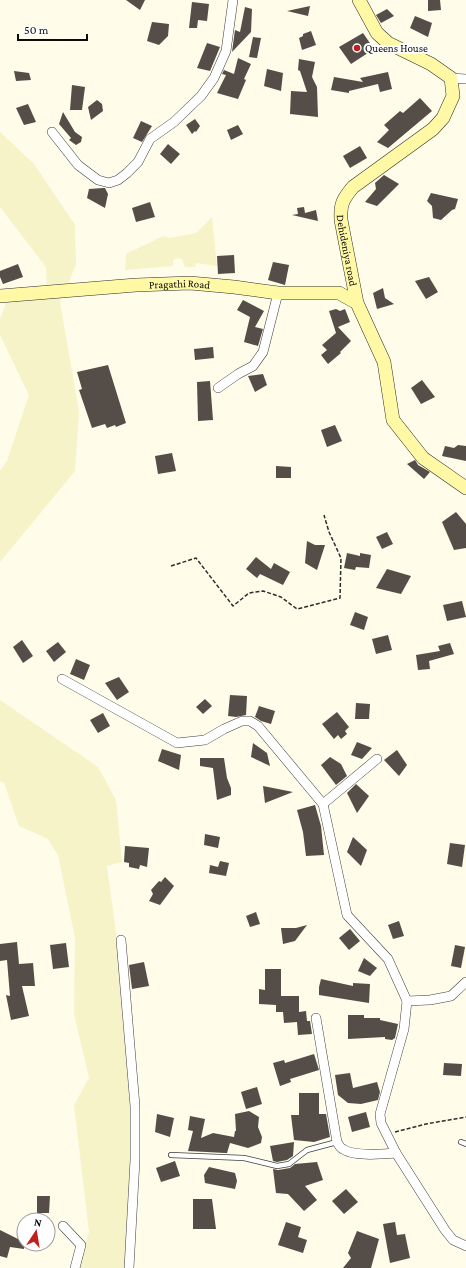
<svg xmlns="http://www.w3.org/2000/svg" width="466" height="1268" viewBox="0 0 466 1268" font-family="'Crimson Pro',serif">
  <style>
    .farmland { fill: #f6f3c9 }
    .building { fill: #554d47 }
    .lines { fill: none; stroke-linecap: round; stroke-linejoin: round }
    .lane-casing { stroke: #3e3e3e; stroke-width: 6 }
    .street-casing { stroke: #3e3e3e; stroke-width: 10 }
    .secondary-casing { stroke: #2d2d2d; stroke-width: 14 }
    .path { stroke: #2d2d2d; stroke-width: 1.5; stroke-dasharray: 4 2; stroke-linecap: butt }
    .lane { stroke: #fff; stroke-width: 4.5 }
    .street { stroke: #fff; stroke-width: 9 }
    .secondary { stroke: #fff8a5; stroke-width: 13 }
    .poi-dot { fill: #c01f21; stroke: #fff; stroke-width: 1.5 }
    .labels { text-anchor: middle; stroke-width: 4; stroke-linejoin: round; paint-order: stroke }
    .poi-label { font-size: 11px; fill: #0b0b0b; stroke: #fff; text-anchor: start }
    .street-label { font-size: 11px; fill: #0b0b0b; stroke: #fff }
  </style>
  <rect width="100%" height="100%" fill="#fffcea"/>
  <g class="farmland">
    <path d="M0,132L34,164L75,225L76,265L60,302L79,412L75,471L0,562V471L7,461L29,395L0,335V319L9,296L47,289L46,267L0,207Z"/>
    <path d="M212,217L217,266L196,263L195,267H185L182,259L178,258L173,260V266L125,270L126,254L163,236L170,238L196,233Z"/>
    <path d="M0,700L98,767L116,800L122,862L107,866L128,1021L135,1106L131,1268H77L89,1232L74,1105L89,1078L74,1014L75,938L58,855L48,839L19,826L4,783L0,781Z"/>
  </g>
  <g class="building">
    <path d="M126,0H145L140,10Z"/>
    <path d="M428,0H440L441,10L428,11Z"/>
    <path d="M192,2L209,4L207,21L198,20L197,28H189Z"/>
    <path d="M310,6L308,16L287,11Z"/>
    <path d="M245,7L252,9L251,32L232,52L235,30L240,32Z"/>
    <path d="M387,9L394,16L381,23L376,15Z"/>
    <path d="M415,16L432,23L428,37L410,28Z"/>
    <path d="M152,22L169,24L168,36L159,45L147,41Z"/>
    <path d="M311,31L316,45L302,50L299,38L303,36V34Z"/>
    <path d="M363,33L374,49L351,64L339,47Z"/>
    <path d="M253,37L261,38L257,58L249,57Z"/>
    <path d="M207,43L220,47L210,71L197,68Z"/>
    <path d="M238,58L251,64L244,79L246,80L238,99L217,93L226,75L222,74L224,70L234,74Z"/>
    <path d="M299,59L315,62L312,77L317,87L318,117L290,114L291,91L307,92L300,71L298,70Z"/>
    <path d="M267,69L283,73L281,91L264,86Z"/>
    <path d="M14,71L29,73L31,80L16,81Z"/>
    <path d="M388,72L392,89L380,92L378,84L349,91V93L331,90L334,77L363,82L360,78Z"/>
    <path d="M72,85L85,87L82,110H70Z"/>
    <path d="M420,98L432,111L388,148L377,142L389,130L384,125L400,111L403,113Z"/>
    <path d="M97,100L102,104L103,111L91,120L88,107Z"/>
    <path d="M28,104L36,122L24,125L16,108Z"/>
    <path d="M63,112L75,132L82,137L81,142L76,145L69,140L71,138L59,124Z"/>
    <path d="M195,119L200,126L196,132L195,131L192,134L186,125Z"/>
    <path d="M141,121L152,126L142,142L133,138Z"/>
    <path d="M238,125L243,134L231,140L227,130Z"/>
    <path d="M168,144L180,154L171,164L160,154Z"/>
    <path d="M360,146L367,158L350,168L343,156Z"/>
    <path d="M384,175L399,184L377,206L365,202L376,189L375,183Z"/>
    <path d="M103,188H105L108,194L105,208L87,198L89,189Z"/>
    <path d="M431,193L458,199L455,209L452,210L441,220L433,218L432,206L427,201Z"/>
    <path d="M150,202L155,217L136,222L132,208Z"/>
    <path d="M304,207L305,213L316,210L318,221L292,215L298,214L297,208Z"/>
    <path d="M234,255L235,273L218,274L217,256Z"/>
    <path d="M273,262L289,265L285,285L268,280Z"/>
    <path d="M18,264L23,277L3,284L0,277V271Z"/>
    <path d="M429,277L438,292L426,299L415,281Z"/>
    <path d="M383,288L385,298L394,304L377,309L373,293Z"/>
    <path d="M243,300L264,311L255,327L263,329L258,346L244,342L250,317L237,310Z"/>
    <path d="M336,309L340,311L345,309L350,322L338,327L351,341L340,352L341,353L328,364L321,355L327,350L322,345L336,333L329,311Z"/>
    <path d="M213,347L214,358L195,360L194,349Z"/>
    <path d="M108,365L126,423L116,427L115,425L107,428L105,424L92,428L79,390L82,389L77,372Z"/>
    <path d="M263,374L267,385L255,392L248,376Z"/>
    <path d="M422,380L435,397L421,404L411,388Z"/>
    <path d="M210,381L213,420L198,421L197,382Z"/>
    <path d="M335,425L342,441L327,447L321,430Z"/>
    <path d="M458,445L466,446V461L442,456L445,446L454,448Z"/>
    <path d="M172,453L176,471L158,474L155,456Z"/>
    <path d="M415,460L418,465L430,472L424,479L407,464Z"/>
    <path d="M276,466L291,467V478H276Z"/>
    <path d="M456,512L466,524V548L454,550L442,522Z"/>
    <path d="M387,532L393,544L382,549L376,537Z"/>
    <path d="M307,541L315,545H325L317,570L305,563Z"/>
    <path d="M347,553L360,556V553L371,555L369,568L356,567L355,570L344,568Z"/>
    <path d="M256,557L271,569L274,563L290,572L283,585L260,574L257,578L246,569Z"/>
    <path d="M387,569L411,576L401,594L376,588Z"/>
    <path d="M462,601L466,617L447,621L443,605Z"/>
    <path d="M355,612L368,617L364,630L350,625Z"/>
    <path d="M388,635L392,650L376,654L372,639Z"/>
    <path d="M22,640L33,656L23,663L13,647Z"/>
    <path d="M58,642L66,652L54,662L46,651Z"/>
    <path d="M450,643L454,654L429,661L430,669L418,670L416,655L440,651L438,646Z"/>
    <path d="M76,659L90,665L84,680L70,674Z"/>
    <path d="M119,677L129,692L117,700L105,683Z"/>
    <path d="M230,695L247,696L246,715L236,717L228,716Z"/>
    <path d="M205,699L212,706L203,714L196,707Z"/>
    <path d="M356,703L370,704L369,719H355Z"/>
    <path d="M259,706L275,711L271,724L261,721L255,717Z"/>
    <path d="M337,712L349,727L345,731L347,734L341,739L338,735L334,739L322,724Z"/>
    <path d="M103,713L110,726L98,733L90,720Z"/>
    <path d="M357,742L372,748L362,759L351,755Z"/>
    <path d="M253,743L267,753L270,766L251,757Z"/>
    <path d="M162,749L181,755L179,770L158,761Z"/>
    <path d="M397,750L407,765L399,776L384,760Z"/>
    <path d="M330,757L341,764L347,776L336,785L321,765Z"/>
    <path d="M200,758H224L227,778L231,788V795L217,800L213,768L200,766Z"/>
    <path d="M356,784L369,796L357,813L347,793Z"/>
    <path d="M263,786L293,792L265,803Z"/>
    <path d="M315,805L321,826L324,855L306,856L303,832L297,810Z"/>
    <path d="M205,834L220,837L218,848L204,845Z"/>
    <path d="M353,837L367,850L361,866L347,852Z"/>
    <path d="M450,843L465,845L462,867L447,864Z"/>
    <path d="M125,846L149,848L147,867L140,865L139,869L129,867V863L124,862Z"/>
    <path d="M220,861L229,863L226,876L209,873L210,865L218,867Z"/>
    <path d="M165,877L174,886L160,905L149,901L153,894L151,890L159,881L161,882Z"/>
    <path d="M256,912L260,924L250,927L246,916Z"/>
    <path d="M399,921L404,936L393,939L388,925Z"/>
    <path d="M307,925L295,941L283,944L281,928H296Z"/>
    <path d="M350,929L360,941L349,950L339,938Z"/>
    <path d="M17,942L19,964L33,963L35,986H22L29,1016L11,1020L6,995L10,996L7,960L0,961V944Z"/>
    <path d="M66,943L69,967L53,969L50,945Z"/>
    <path d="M455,945L465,947L461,968L451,966Z"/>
    <path d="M364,958L377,968L370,976L358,971Z"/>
    <path d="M144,962L149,986L132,989L129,965Z"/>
    <path d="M265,969H281V996H299V1012L306,1011L307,1021H310L312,1034L298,1035L297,1022L284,1023L283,1012H276V1005L259,1004V989L265,990Z"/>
    <path d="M321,979L353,986V983L370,984L369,1003L319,995V987Z"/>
    <path d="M348,1015H364V1018H380V1020L398,1024L395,1038L392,1040L385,1039V1037L348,1039Z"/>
    <path d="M314,1054L319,1070L290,1079L291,1082L280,1086L273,1063L284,1060L285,1063Z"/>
    <path d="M444,1063L462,1064L461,1076L443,1075Z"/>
    <path d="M350,1073L353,1088L377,1082L380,1092L378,1100L361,1104L348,1103L338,1095L335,1075Z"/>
    <path d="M257,1087L262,1104L246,1109L241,1092Z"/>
    <path d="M299,1093H319V1114H326L330,1137L314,1142L294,1140L291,1115H299Z"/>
    <path d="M249,1111L259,1117L258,1127L262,1137L261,1143L248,1148L230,1143L227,1153H225L188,1151L193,1131L188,1130L190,1116L205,1119L201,1138L213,1133L234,1137L235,1131H236L235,1114Z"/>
    <path d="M366,1112L370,1127L352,1132L348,1117Z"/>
    <path d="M157,1114L174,1118L170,1137L155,1132Z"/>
    <path d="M294,1142L293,1156L287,1160L277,1162L273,1161L270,1146Z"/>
    <path d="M175,1161L180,1176L161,1182L156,1168Z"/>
    <path d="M317,1162L323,1180L305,1186L317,1200L304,1211L288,1194L276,1193L273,1169L278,1170L290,1168L295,1164Z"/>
    <path d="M209,1167L235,1173L237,1181L235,1189L205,1183L204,1175Z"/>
    <path d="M346,1189L358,1202L344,1214L332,1201Z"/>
    <path d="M37,1196H50L49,1213H37Z"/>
    <path d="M193,1199H212L216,1229H193Z"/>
    <path d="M286,1222L301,1227L298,1237L307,1240L303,1253L278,1245Z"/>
    <path d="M395,1222L397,1235L405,1234L410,1258L390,1263L383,1224Z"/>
    <path d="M0,1230L24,1242V1249L10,1247L7,1258L0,1256Z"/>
    <path d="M357,1231L379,1239L371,1268H343L351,1258L348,1253Z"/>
  </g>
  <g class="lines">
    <defs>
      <g id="lane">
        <path d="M461,1142L466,1144"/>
        <path d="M171,1155L244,1158L277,1166L289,1164L307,1150L337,1142"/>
      </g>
      <g id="street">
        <path d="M451,78L466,79"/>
        <path d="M52,132L78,165L98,180L109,183L118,180L127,173L138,162L150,139L174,122L201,96L214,78L226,51L233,0"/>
        <path d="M218,388L238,374L253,366L263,352L278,293"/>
        <path d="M62,679L177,743L205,740L224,729L242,721H250L258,726L323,804L347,915L388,959L407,1001L404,1029L380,1114L381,1123L396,1153L445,1230L453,1240L466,1246"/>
        <path d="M323,804L377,759"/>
        <path d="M121,940L135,1106V1160L129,1268"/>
        <path d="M407,1001L430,1000L451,996L466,982"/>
        <path d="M316,1018L337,1142C339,1145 340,1148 343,1149C354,1157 383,1154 396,1153"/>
        <path d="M63,1226L81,1245L75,1268"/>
      </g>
      <g id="secondary">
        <path id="s1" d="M359,0L377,33L388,43L431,64L451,78L453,96L443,118L433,129L353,187C343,199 340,204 341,220L357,303L384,362L393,420L423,458L466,488"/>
        <path id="s2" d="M0,296L136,285L190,283L234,287L278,293H339L357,303"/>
      </g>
    </defs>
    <use href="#lane" class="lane-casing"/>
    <use href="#street" class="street-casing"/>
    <use href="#secondary" class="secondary-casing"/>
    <g class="path">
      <path d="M171,566L196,558L233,606L249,593L263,591L281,597L297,609L340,598L341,558L329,532L324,515"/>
      <path d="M395,1132L426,1124L466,1117"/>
    </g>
    <use href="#lane" class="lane"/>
    <use href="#street" class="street"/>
    <use href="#secondary" class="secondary"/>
  </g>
  <circle class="poi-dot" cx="357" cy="48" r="4"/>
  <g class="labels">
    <g class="poi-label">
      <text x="365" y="52">Queens House</text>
    </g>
    <g class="street-label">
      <text dy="4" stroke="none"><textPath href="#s1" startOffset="348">Dehideniya road</textPath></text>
      <text dy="4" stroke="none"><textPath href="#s2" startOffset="180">Pragathi Road</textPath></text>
    </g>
  </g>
  <g transform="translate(36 1232) rotate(12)"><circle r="19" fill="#ffffff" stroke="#9d9d9d"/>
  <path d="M0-3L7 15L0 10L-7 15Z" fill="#c01f21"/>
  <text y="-6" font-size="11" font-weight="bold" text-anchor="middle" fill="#0b0b0b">N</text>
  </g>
  <path d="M18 34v6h69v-6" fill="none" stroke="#0b0b0b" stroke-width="2"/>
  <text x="24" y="34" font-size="12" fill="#0b0b0b" stroke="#ffffff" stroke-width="3" paint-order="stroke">50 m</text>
</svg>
